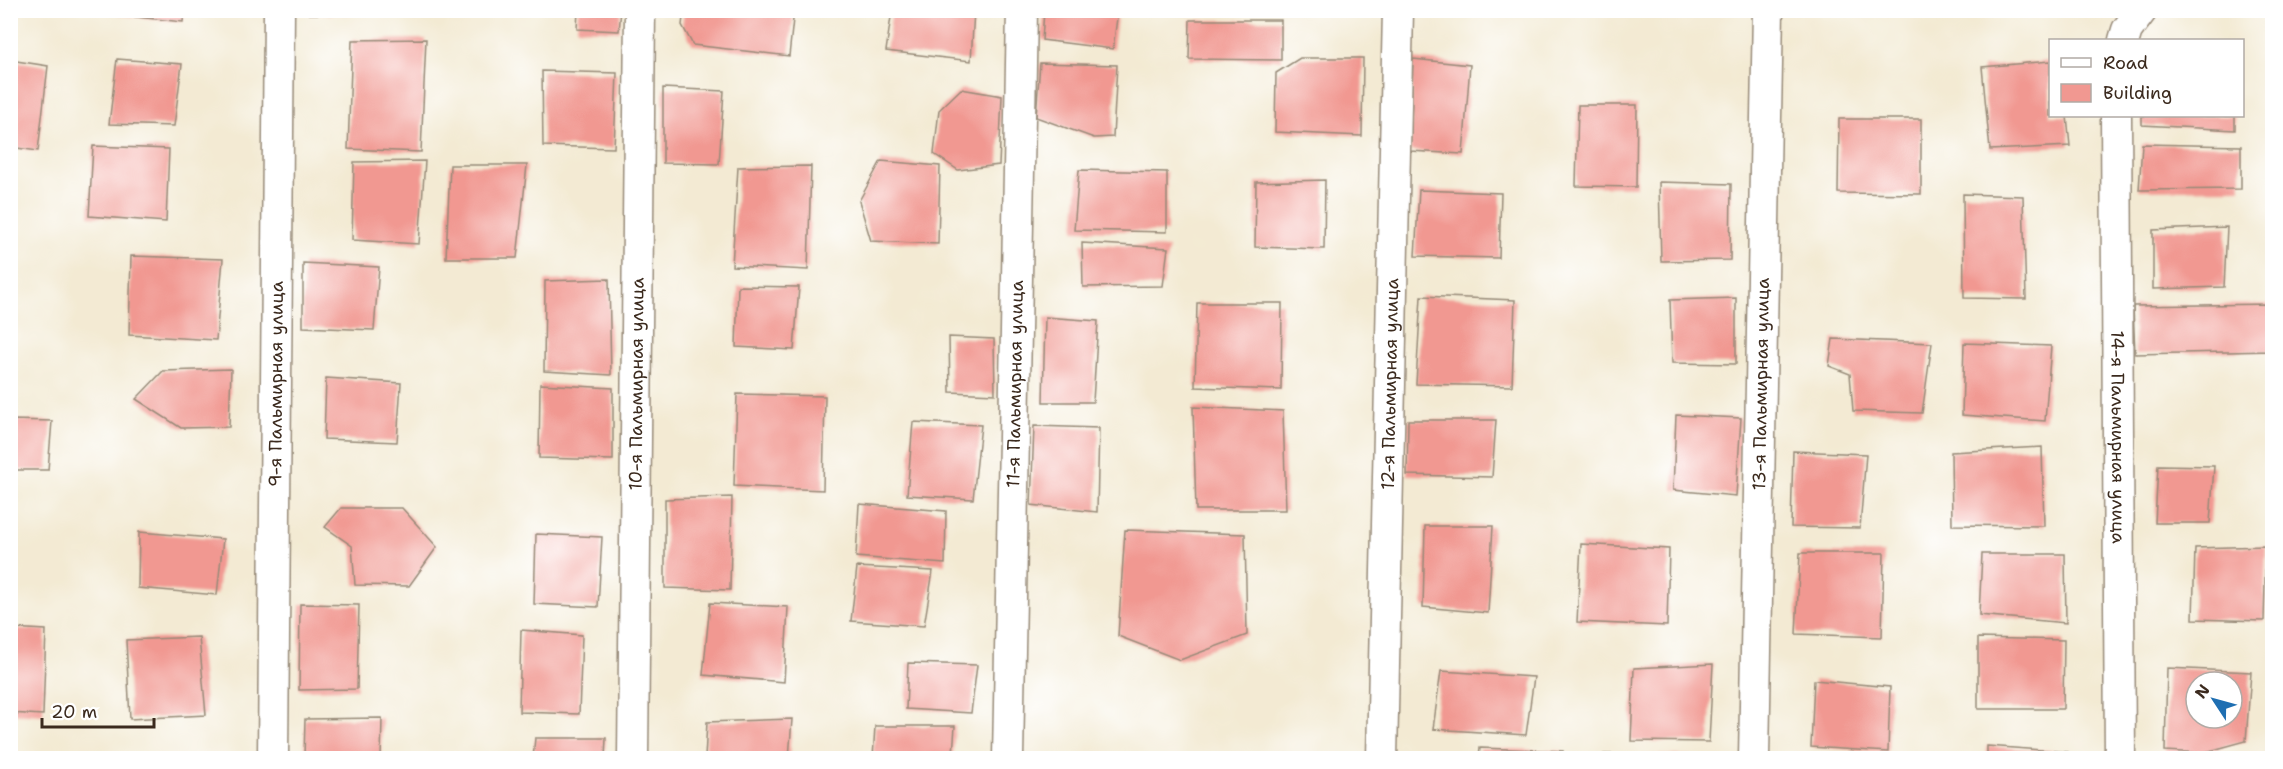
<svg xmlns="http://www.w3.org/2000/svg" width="2283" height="769" viewBox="0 0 2283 769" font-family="'Shantell Sans',sans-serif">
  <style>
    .building { fill: #f19891; fill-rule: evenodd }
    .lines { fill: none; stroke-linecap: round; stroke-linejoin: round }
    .minor-casing { stroke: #978a78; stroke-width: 33 }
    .minor { stroke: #fff; stroke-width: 30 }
    .labels { text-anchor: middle; stroke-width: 4.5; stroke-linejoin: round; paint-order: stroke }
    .street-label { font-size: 18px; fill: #3b2a1e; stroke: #fff }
  </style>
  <rect width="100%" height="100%" fill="#fff"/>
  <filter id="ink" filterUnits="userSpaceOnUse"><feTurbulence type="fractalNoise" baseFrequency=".0167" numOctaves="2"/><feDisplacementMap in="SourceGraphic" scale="12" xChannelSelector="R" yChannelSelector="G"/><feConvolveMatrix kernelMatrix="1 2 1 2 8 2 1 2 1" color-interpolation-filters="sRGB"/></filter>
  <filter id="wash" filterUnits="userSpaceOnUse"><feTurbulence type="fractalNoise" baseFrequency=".008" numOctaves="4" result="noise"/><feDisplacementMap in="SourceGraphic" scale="24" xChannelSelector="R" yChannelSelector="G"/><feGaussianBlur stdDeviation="1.35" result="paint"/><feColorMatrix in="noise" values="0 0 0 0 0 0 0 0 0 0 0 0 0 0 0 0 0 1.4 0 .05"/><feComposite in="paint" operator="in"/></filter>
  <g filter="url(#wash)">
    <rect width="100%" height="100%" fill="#f3ead3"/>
    <g id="blocks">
      <g class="building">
        <path d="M118,10H184L183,22L118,15Z"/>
        <rect x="309" y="10" width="62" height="4"/>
        <path d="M578,10H621L619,31L577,29Z"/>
        <path d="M684,10H794L789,56L693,45L682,25Z"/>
        <path d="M892,10H974L971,61L886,51Z"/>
        <path d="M1044,10H1118L1113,49L1042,40Z"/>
        <path d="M1190,20H1281V60L1189,59Z"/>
        <path d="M426,39L421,152L348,149L352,40Z"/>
        <path d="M1300,58H1363L1362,136L1275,132L1276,73Z"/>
        <path d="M117,59L182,64L174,126L109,124Z"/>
        <path d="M1413,59L1470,65L1463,154L1410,151Z"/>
        <path d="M10,60L48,66L38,151L10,147Z"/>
        <path d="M2050,61V116H2067L2070,146L1990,150L1982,67Z"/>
        <path d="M1040,63L1117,65L1113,137L1094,138L1036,117Z"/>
        <path d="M542,71L617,73L614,148L543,146Z"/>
        <path d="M663,88L724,91L719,164L663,163Z"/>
        <path d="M961,89L1002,96L999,165L958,170L934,154L939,110Z"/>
        <path d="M1578,105H1637L1636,187L1576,186Z"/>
        <path d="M2142,116H2235V130L2142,125Z"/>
        <path d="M1839,119H1921V194L1838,193Z"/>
        <path d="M2142,144L2241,146V189L2139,190Z"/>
        <path d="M93,146L169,149L166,222L89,216Z"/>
        <path d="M425,161L419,244L352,240L354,162Z"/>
        <path d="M881,161L940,166L938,244L871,241L859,201Z"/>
        <path d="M450,165H527L517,258H446Z"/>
        <path d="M811,166L808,270L732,266L738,167Z"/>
        <path d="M1079,170L1167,172V232L1074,230Z"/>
        <path d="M1325,180L1324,249L1255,247L1256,182Z"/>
        <path d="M1659,182L1731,184L1730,260L1661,261Z"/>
        <path d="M1419,190L1501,193L1499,258L1415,256Z"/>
        <path d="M1963,194L2023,196L2026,299L1964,298Z"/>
        <path d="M2227,227L2224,287L2153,289V230Z"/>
        <path d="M1082,243L1168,248L1163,286L1083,287Z"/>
        <path d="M131,256L223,259L216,340L129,335Z"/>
        <path d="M303,263L379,267L374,330L303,327Z"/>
        <path d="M609,279L611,375L544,371L545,281Z"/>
        <path d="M738,286L799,287L794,350L736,347Z"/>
        <path d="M1421,296L1515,300L1512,386L1416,384Z"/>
        <path d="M1736,298V364L1672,363L1670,300Z"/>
        <path d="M1197,303H1282L1281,390L1195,387Z"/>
        <path d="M2272,304V351L2135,354L2133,306Z"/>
        <path d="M1045,317L1098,321L1093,402H1043Z"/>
        <path d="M949,337L994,339L995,394L950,392Z"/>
        <path d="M1833,339L1932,343L1922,413L1853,411L1850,374L1829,366Z"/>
        <path d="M1964,343L2051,346L2045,421L1962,415Z"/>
        <path d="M231,369L229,427L181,428L136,399L163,371Z"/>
        <path d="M326,378L401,383L397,442L324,439Z"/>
        <path d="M540,384L613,388V460L539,458Z"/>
        <path d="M737,394L825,396L823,490L734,486Z"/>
        <path d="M1193,407L1283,411L1286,510H1196Z"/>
        <path d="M1676,415L1741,418L1736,496L1673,490Z"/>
        <path d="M10,420L52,421L48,470H10Z"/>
        <path d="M1408,420H1496L1492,477L1407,475Z"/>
        <path d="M913,422L981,425L973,499L907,495Z"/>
        <path d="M1034,426L1099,428L1097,512L1031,505Z"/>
        <path d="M2042,447L2044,526L1952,525L1951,452Z"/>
        <path d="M1793,451L1866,454L1860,528L1791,527Z"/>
        <path d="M2158,465L2214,466L2210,523H2155Z"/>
        <path d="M10,487H15L12,525H10Z"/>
        <path d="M732,497L730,590L665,588V499Z"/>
        <path d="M859,504L946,511L945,564L856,557Z"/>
        <path d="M341,508H402L437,547L409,586L355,585L352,546L325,527Z"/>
        <path d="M1425,526H1493L1488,613L1423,607Z"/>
        <path d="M1125,530L1245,534L1247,635L1180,660L1118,636Z"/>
        <path d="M139,532L223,539L217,595L138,588Z"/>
        <path d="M536,534L602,537L598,607L534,604Z"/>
        <path d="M1581,544L1669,549L1667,626L1577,622Z"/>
        <path d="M2266,546L2264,621L2193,619L2195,548Z"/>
        <path d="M1800,553H1884L1882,637L1796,634Z"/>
        <path d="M1982,554H2065L2066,623L1979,615Z"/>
        <path d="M857,567L933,571L924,626L851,621Z"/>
        <path d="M710,603L788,607L784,682L703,675Z"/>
        <path d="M300,604L359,605L357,689L299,690Z"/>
        <path d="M10,628L46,630L43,715L10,713Z"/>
        <path d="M521,630L582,635L579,714L519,712Z"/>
        <path d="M199,637L206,715L130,719L126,640Z"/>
        <path d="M1978,638L2064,640L2063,709H1978Z"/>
        <path d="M908,663L977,665L971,713L906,709Z"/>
        <path d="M1713,664L1709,742L1631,741L1634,668Z"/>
        <path d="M2167,668L2251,672L2246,741L2202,753L2165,751ZM2196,682H2232V718H2196Z"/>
        <path d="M1441,671L1534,677L1526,735L1433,729Z"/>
        <path d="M1814,680L1890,687L1888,752L1811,747Z"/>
        <path d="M382,718L381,758H304L305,719Z"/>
        <path d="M792,719L789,758H705L707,722Z"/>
        <path d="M875,726H955L953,754L934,755V758H873Z"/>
        <path d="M535,738H606L605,758H533Z"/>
        <path d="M1987,746L2068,752V758H1987Z"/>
        <path d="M1480,748L1563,751L1562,758H1479Z"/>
        <path d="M2223,753L2272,756V758H2223Z"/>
        <path d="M1604,754L1692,756V758H1604Z"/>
      </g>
    </g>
  </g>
  <g filter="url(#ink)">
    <use href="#blocks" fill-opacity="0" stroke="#978a78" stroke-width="1.5"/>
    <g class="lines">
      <defs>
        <g id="minor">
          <path d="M2124,40L2127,30L2142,10"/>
          <path id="s1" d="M2116,116L2120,758"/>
          <path id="s2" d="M273,758L279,10"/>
          <path id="s3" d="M633,758L640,10"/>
          <path id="s4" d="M1008,758L1022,10"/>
          <path id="s5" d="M1382,758L1398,10"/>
          <path id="s6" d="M1754,758L1768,10"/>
        </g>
      </defs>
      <use href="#minor" class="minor-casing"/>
      <use href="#minor" class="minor"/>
    </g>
  </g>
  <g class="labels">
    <g class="street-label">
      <text dy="6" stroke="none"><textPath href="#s2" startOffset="374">9-я Пальмирная улица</textPath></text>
      <text dy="6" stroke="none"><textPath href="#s3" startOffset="374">10-я Пальмирная улица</textPath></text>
      <text dy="6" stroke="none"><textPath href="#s4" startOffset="374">11-я Пальмирная улица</textPath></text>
      <text dy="6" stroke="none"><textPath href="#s5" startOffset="374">12-я Пальмирная улица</textPath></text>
      <text dy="6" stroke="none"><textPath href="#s6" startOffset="374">13-я Пальмирная улица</textPath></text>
      <text dy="6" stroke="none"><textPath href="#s1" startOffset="321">14-я Пальмирная улица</textPath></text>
    </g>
  </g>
  <rect width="2283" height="769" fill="none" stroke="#fff" stroke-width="36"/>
  <rect x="2049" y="39" width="195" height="78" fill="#ffffff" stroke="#b1aaa5" stroke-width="1.5"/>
  <rect x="2061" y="58" width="30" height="9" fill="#ffffff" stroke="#b1aaa5" stroke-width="1.5"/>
  <text x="2103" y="69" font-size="18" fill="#3b2a1e">Road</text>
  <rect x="2061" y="84" width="30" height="18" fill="#f19891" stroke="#b1aaa5" stroke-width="1.5"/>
  <text x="2103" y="99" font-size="18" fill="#3b2a1e">Building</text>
  <g transform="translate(2214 700) rotate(306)"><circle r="28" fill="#ffffff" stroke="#b1aaa5" stroke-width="1.5"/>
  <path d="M0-4.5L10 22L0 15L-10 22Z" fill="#1f6fb2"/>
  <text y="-9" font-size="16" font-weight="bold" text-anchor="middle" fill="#3b2a1e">N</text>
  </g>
  <path d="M42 718v9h112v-9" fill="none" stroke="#3b2a1e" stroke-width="3"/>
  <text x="51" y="718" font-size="18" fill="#3b2a1e" stroke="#ffffff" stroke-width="4.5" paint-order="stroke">20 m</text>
</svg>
